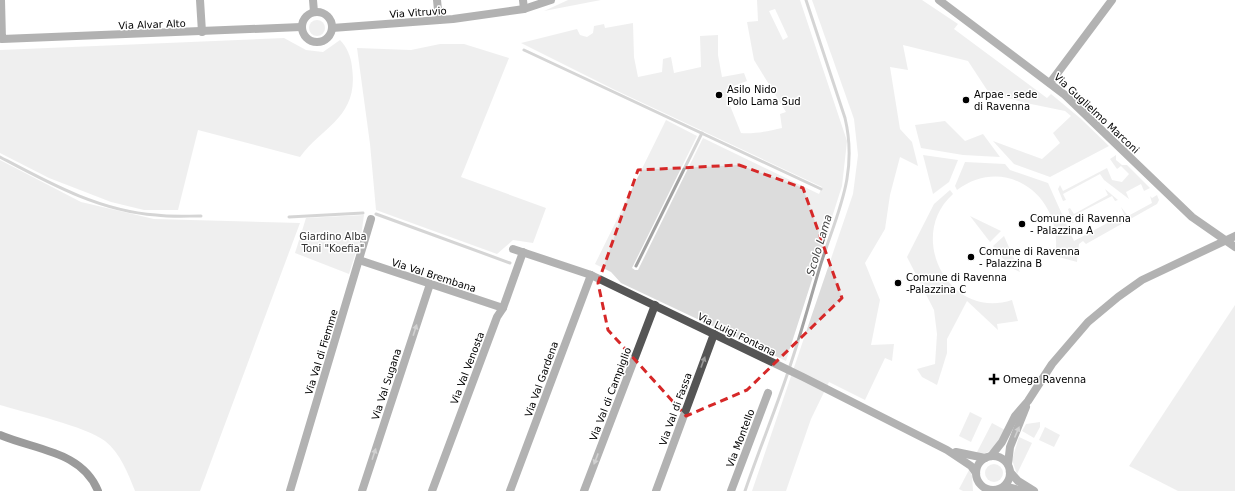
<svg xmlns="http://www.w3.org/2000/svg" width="1235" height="491" viewBox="0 0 1235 491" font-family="'DejaVu Sans',sans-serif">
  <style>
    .green { fill: #dcdcdc; fill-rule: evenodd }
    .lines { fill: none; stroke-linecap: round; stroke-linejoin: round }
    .stream { stroke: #a3a3a3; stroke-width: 3 }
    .street { stroke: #555; stroke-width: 8 }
    .secondary { stroke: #222; stroke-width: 8 }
    .oneway { fill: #999 }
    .marked { fill: none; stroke: #d62828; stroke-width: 3; stroke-dasharray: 8 5; stroke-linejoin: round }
    .poi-dot { fill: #000; stroke: #fff; stroke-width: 1.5 }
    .labels { text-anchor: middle; stroke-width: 3; stroke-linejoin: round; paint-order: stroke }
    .street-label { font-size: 10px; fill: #000; stroke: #fff }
    .poi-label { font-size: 10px; fill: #000; stroke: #fff; text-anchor: start }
    .park-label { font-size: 10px; fill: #333; stroke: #fff }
    .water-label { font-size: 11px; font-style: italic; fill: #444; stroke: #fff }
  </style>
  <rect width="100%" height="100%" fill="#fff"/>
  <g class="green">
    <path d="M568,0H601L544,11Z"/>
    <path d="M757,0H800L847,141L842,186L786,361L621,283L611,272L595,264L666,120L697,136L632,268L635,270H638L703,138L819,194L822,187L615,90L521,43L577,29L580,35L587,37L593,33L594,26L604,24L605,28L633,23L634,57L638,77L662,72L663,59L671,57L674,73L701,67L700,36L718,35V55L722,77L744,73L747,81L726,89L729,103L741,133C755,134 769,131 782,128L780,114L786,112L754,60L747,22L758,21ZM775,9L788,37L783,40L769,11Z"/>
    <path d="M812,0H922L958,24L954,29L1047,98L1051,94L1080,118L1109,146L1050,177L1014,164L993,141L1042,159L1060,143L1053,133L1071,116L1065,111L1026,103L989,93L968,61L903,45L908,70L890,67L900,129L912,142L918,166L900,157L890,195L885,229L865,263L880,300L871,345L894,344L892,361L885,358L865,400L829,382L811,419L786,491H752L853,194L858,155L854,119Z"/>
    <circle cx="317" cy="28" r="8"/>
    <path d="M284,38L306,50L323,52L340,40C347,47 351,57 352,67C359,117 324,125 300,157L198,130L178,210H144L111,202L49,178L0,153V50Z"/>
    <path d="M440,44H464L509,58L461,177L546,208L533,243L513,240L497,254L376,210L370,144L357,48L411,50Z"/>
    <path d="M945,121L965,141L983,134L1000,157L963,155L921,148L915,125Z"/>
    <path d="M923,155L958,160L949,182L933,194Z"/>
    <path d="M1116,155V160L1122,165H1127L1150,188L1144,191L1141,184L1126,192L1129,199L1104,180L1100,174L1063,194L1066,200L1063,201L1058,189L1060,185L1063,191L1107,168L1112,180L1122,182L1129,174L1121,166L1117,169L1110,159Z"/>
    <path d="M0,160L81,202L154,219L300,223L200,491H135C128,473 120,453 105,441C85,426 26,413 0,405Z"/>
    <path d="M965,162L1005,164L1010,170L1048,183L1074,241L1124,214L1121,207L1128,216L1152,203L1150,196L1152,198L1157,195L1159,200L1157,204L1086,244L1083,241L1079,244L1077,262L1055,256C1065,198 1007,153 957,190L955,186Z"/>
    <path d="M1105,189L1118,200L1115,201L1112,196L1071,217L1074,223H1072L1068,209L1070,208L1074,214L1108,195Z"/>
    <path d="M950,190L953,194C905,237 950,321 1012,300L1018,321L997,324L998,330L967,301L947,339V353L937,385L922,377L917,369L935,364L937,334L934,310L907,257L934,204Z"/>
    <path d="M364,215L361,236L349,274L295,253L306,218Z"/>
    <path d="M970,216L1001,231L990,242Z"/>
    <path d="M1004,236L1020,272L1011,268L993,246Z"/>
    <path d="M1235,305V491H1178L1129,466Z"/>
    <path d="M970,412L982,418L971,442L959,436Z"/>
    <path d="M1040,422V427L1034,438L1022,431L1026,424Z"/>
    <path d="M992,423L1005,430C998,442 992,456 976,454Z"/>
    <path d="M1045,427L1060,435L1054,447L1039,440Z"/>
    <path d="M1019,437L1032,443L1017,474L1012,460Z"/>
    <circle cx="994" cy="473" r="9"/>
    <path d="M969,470L972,475L973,491H963L959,489Z"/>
  </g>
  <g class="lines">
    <g class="stream">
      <path d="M524,50L821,189"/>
      <path d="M0,157C49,183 99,211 156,215C171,217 186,216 201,216"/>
      <path d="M376,214L510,263"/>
      <path d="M289,217L363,213"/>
      <path d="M636,266L702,133"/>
      <path d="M745,491C760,447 778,404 792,360C802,330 810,300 819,270C835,216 859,177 845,118L806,0"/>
    </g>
    <g class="street">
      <path d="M1,0L2,39L301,27"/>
      <path d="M200,0L202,32"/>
      <path d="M313,0L314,12"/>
      <path d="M437,0L439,20"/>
      <path d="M523,0L524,9"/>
      <path d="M939,0L1065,95L1192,217L1235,247"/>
      <circle cx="317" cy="27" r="15"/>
      <path d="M332,28L453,19L524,9L551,0"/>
      <path d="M1050,83L1112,0"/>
      <path d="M513,249L591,275L803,377L947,450L971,466L976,473"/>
      <path d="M359,260L503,308"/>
      <path d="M956,452L985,458"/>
      <circle cx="993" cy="473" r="17"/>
      <path d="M991,456L1002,442L1015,416L1028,401L1052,364L1088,322L1118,297L1142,280L1235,236"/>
      <path d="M1008,464L1010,447L1026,407"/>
      <path d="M1010,472L1018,481L1034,491"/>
      <path d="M1003,488L1008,487L1023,491"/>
      <path d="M290,491L371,219"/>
      <path d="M362,491L430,284"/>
      <path d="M432,491L497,317L503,308L523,252"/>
      <path d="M510,491L591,275"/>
      <path d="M584,491L655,305"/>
      <path d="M656,491L714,334"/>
      <path d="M731,491L768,393"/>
    </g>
    <path class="secondary" d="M0,435C35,450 82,451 98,491"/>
  </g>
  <defs><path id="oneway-solid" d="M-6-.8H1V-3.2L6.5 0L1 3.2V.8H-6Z"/></defs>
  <g class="oneway">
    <use href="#oneway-solid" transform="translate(415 330) rotate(-72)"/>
    <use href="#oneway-solid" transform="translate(703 362) rotate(-70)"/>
    <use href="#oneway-solid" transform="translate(1017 432) rotate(-67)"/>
    <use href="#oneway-solid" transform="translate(374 454) rotate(-72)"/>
    <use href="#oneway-solid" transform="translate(596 459) rotate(111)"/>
  </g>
  <path d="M0 0H1235V491H0ZM739,165L803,188L842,298L747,390L686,416L608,330L598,283L638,170Z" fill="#fff" fill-opacity=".55" fill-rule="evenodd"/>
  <path class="marked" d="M739,165L803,188L842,298L747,390L686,416L608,330L598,283L638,170Z"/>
  <g class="poi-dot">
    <circle cx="719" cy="95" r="4"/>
    <circle cx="966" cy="100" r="4"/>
    <circle cx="1022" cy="224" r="4"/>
    <circle cx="971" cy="257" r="4"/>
    <circle cx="898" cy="283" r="4"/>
    <path d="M992 373h4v4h4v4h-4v4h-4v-4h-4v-4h4z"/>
  </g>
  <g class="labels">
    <g class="street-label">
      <text transform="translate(418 12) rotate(-4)" y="4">Via Vitruvio</text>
      <text transform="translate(152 24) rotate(-2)" y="4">Via Alvar Alto</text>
      <text transform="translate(1097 113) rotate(43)" y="4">Via Guglielmo Marconi</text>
      <text transform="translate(434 275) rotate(18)" y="4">Via Val Brembana</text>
      <text transform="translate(737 334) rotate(26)" y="4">Via Luigi Fontana</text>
      <text transform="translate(321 352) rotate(-73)" y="4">Via Val di Fiemme</text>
      <text transform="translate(467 368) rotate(-69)" y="4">Via Val Venosta</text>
      <text transform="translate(541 379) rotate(-70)" y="4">Via Val Gardena</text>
      <text transform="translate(386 384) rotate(-72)" y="4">Via Val Sugana</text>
      <text transform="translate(610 394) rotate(-69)" y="4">Via Val di Campiglio</text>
      <text transform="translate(675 409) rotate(-70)" y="4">Via Val di Fassa</text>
      <text transform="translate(740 438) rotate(-69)" y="4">Via Montello</text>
    </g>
    <g class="poi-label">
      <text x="727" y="93">Asilo Nido<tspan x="727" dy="12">Polo Lama Sud</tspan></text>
      <text x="974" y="98">Arpae - sede<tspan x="974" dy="12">di Ravenna</tspan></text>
      <text x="1030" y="222">Comune di Ravenna<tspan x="1030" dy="12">- Palazzina A</tspan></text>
      <text x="979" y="255">Comune di Ravenna<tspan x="979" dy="12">- Palazzina B</tspan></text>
      <text x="906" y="281">Comune di Ravenna<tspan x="906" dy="12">-Palazzina C</tspan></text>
      <text x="1003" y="383">Omega Ravenna</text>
    </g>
    <g class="park-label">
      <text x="333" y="240">Giardino Alba<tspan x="333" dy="12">Toni "Koefia"</tspan></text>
    </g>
    <g class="water-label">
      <text transform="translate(819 245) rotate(-73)" y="4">Scolo Lama</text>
    </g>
  </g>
</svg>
